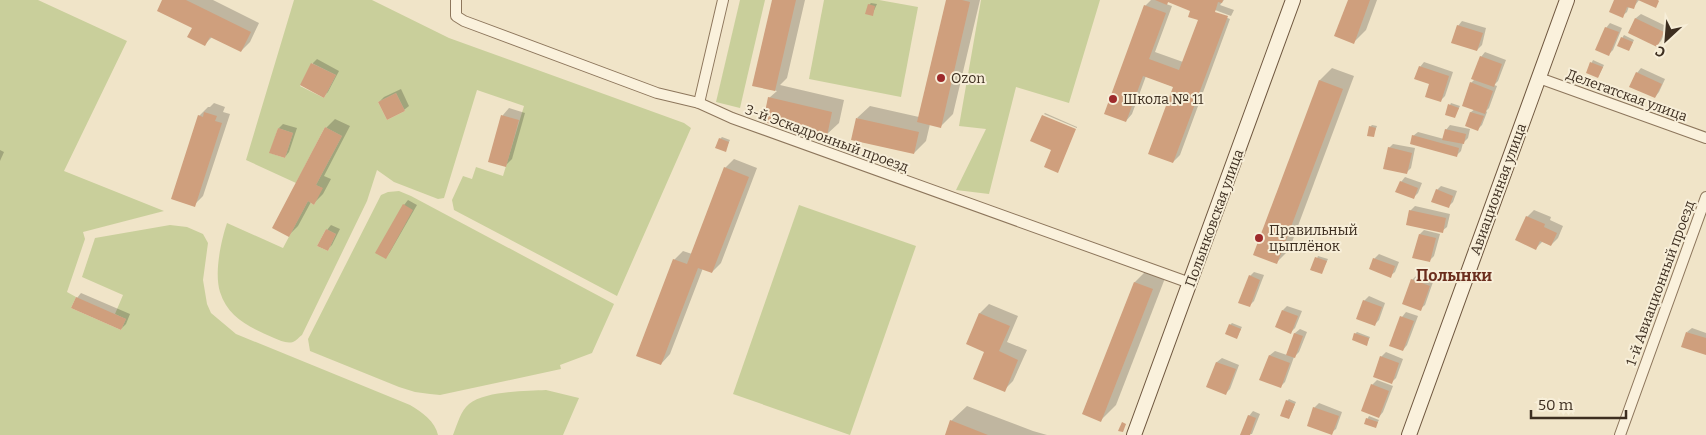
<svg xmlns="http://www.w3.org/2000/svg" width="1706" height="435" viewBox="0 0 1706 435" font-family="Bitter,serif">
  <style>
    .green { fill: #c9cf9b; fill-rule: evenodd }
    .shadow { fill: #0003; fill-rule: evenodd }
    .building { fill: #cf9f7d }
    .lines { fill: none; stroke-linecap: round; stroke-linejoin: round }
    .street-casing { stroke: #8d765c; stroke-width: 12 }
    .secondary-casing { stroke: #6f573f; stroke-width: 16 }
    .street { stroke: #faf1dc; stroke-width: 10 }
    .secondary { stroke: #faf1dc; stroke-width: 14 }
    .poi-dot { fill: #9e2a2b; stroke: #f7eed8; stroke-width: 2 }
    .labels { text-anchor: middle; stroke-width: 4; stroke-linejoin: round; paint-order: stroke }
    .poi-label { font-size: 14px; fill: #3d2e20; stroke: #f7eed8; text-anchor: start }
    .street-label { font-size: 14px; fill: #3d2e20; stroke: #f7eed8 }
    .quarter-label { font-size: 16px; font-weight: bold; fill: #6b2e1e; stroke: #f7eed8 }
  </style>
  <rect width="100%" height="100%" fill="#f0e4c8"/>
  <g class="green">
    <path d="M0,0H38L127,41L64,171L164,211L83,232L85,239L67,292L76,297L71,308L121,330L126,319L115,314L123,295L82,277L95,238L170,225L187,227L203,234L208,243L203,280L207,304L211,313L236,334L410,405C422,412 435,421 438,435H0Z"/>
    <path d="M294,0H372L449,38L684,123L691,128L617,296L454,210L452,200L463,176L472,179L476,167L503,176L524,106L477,90L444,198L438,199L394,182L377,170L367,201L302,335C299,337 296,341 293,342C286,344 280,340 274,338C251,328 228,318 220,292C214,273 221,241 227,223L283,248L308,201L314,205L322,188L316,185L342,136L325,127L296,183L246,160ZM312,63L336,75L324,98L300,86ZM396,93L405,111L387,120L378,102ZM278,128L293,133L285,158L270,153ZM326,229L336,234L328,251L317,246Z"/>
    <path d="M740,0H765L740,108L716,102Z"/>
    <path d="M824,0H879L918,7L901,97L809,79Z"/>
    <path d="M981,0H1100L1069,103L1016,87L989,194L956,190L986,129L959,126Z"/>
    <path d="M399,191L411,196L614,304L592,353L560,365L561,369L440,395L430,394L415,392L399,387L310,351L308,339L381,195L388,192Z"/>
    <path d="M799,205L916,246L850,435L733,394Z"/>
    <path d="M546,390L579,398L563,435H453C457,425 461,410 469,404C485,391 526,391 546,390Z"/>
  </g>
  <g class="shadow">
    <path d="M163,0H213L259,23L250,42L241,51L212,37L205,44L193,27Z"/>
    <path d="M773,0H805L787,78L780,85L844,100L839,123L826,135L769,98L777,91L754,85Z"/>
    <path d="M947,0H980L953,114L940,127L930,124L926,141L914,153L857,118L870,106L919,117Z"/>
    <path d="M1151,0H1224L1220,5L1234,10L1231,16L1215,10L1213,12L1230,19L1180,155L1173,162L1174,87L1146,76L1132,114L1126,121L1145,6ZM1169,1L1192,10L1199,20L1183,62L1155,52L1172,6L1166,4Z"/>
    <path d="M1349,0H1377L1366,30L1354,42Z"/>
    <path d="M1615,0H1639L1633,8L1629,6L1627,12L1622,16Z"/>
    <path d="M871,3L877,4L872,15L869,5Z"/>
    <path d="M1641,14L1668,27L1661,41L1657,45L1629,32L1636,18Z"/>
    <path d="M1462,21L1486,28L1482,45L1477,50L1458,26Z"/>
    <path d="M1610,23L1622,28L1613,50L1609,54L1606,28Z"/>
    <path d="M1624,35L1634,40L1629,50L1618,45Z"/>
    <path d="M1485,52L1506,60L1498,81L1494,85L1497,86L1489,108L1486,111L1487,112L1482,125L1478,129L1466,125L1471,112L1475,109L1471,83L1475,79L1481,57Z"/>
    <path d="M317,59L339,71L328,92L324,96L301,85L312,64Z"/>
    <path d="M1593,60L1604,65L1598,77L1587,72Z"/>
    <path d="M1424,62L1453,72L1445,96L1440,101L1431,83L1420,67Z"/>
    <path d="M1332,68L1354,76L1289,250L1276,263L1254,254L1320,80Z"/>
    <path d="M1641,68L1665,79L1659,92L1655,97L1637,73Z"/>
    <path d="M401,89L409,106L404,110L379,102L384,97Z"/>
    <path d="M214,103L225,107L223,112L230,114L203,196L194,205L199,116L208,107H210Z"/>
    <path d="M1451,103L1460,106L1454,117L1450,105Z"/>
    <path d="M509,108L525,113L512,159L505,166L490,161L503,115Z"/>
    <path d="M1045,113L1077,127V128L1044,114Z"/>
    <path d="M335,119L350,126L324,176L331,179L323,194L314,203L311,202L298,226L289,235L326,128Z"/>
    <path d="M283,124L297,128L289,152L285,157L271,152L279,128Z"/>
    <path d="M1372,125L1377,126L1373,136L1370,127Z"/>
    <path d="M1450,125L1470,129L1468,138L1463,143L1461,151L1457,155L1413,136L1418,132L1444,139L1446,130Z"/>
    <path d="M722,137L730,140L725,150L720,139Z"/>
    <path d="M1393,144L1415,148L1411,168L1406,173L1389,148Z"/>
    <path d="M0,150L4,152L0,161Z"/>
    <path d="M734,159L757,168L721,263L712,272L703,268L670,354L661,364L674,260L683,251L692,254L725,168Z"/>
    <path d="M1405,177L1422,183L1418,193L1413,198L1401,182Z"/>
    <path d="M1441,186L1457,191L1453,202L1448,207L1437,190Z"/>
    <path d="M408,200L417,205L390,252L386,257L404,205Z"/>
    <path d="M1415,206L1450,214L1447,227L1442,231L1410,211Z"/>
    <path d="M1534,210L1551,217L1550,220L1563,226L1558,238L1551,245L1543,241L1536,248L1517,239L1527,217Z"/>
    <path d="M331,225L340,229L332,245L327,250V230Z"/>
    <path d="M1424,230L1440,234L1434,256L1429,261L1420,234Z"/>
    <path d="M1379,254L1399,262L1395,272L1390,276L1374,259Z"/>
    <path d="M1318,256L1328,259L1321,273L1312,270Z"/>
    <path d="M1150,267L1167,273L1116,405L1101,420L1135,282Z"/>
    <path d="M1254,272L1264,275L1254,301L1249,306L1250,276Z"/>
    <path d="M1417,275L1433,282L1425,305L1420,309L1412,280Z"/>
    <path d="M81,293L130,314L126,324L121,329L77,298Z"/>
    <path d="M1369,296L1385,303L1379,320L1374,325L1364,301Z"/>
    <path d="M989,304L1018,316L1007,342L1027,350L1013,381L1004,390L986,351L968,344L980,313Z"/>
    <path d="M1287,306L1302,311L1295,328L1291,332L1283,310Z"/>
    <path d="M1406,312L1418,316L1407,345L1403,350L1402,317Z"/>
    <path d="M1232,323L1242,327L1237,337L1230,325Z"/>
    <path d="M1692,328L1706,333V354L1687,332Z"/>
    <path d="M1300,329L1307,332L1299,352L1294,357L1285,382L1280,387L1261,379L1270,355L1275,351L1287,355L1295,333Z"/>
    <path d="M1357,332L1370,337L1367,344L1355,334Z"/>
    <path d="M1386,352L1403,359L1396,378L1391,383L1381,357Z"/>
    <path d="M1222,358L1239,365L1230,389L1226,393L1208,387L1217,362Z"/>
    <path d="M1377,380L1393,386L1383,412L1379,417L1372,385Z"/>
    <path d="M1289,399L1296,402L1289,418L1287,401Z"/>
    <path d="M1319,403L1342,412L1336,429L1331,433L1314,408Z"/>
    <path d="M967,406L1033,431L1047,435H946L951,421Z"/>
    <path d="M1253,411L1260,414L1252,434L1241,435L1249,416Z"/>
    <path d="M1369,416L1379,420L1375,427L1365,423Z"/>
  </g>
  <g class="building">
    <path d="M162,0H186L251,32L241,52L210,37L205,46L187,37L192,28L157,11Z"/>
    <path d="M772,0H796L775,91L752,86Z"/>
    <path d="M946,0H962L970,2L941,128L917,122Z"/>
    <path d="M1155,0H1223L1222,3L1218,2L1215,12L1228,16L1173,163L1148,154L1173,87L1143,76L1126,122L1104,114L1144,5L1166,13L1149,59L1179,70L1198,20L1188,17L1190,11L1168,2L1167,5Z"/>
    <path d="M1348,0H1370L1354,44L1334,36Z"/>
    <path d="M1614,0H1637L1634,9L1627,7L1623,18L1609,12Z"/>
    <path d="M1638,0H1658L1659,1L1656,8Z"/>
    <path d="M868,4L875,6L873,16L865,14Z"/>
    <path d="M1635,18L1664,32L1657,47L1628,33Z"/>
    <path d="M1457,25L1483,33L1477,51L1451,43Z"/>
    <path d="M1605,27L1619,32L1609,56L1595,50Z"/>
    <path d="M1621,37L1633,42L1629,51L1617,46Z"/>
    <path d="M1480,56L1502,64L1494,87L1471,79Z"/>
    <path d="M1590,62L1603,67L1598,78L1586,73Z"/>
    <path d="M311,63L336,75L324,98L300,85Z"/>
    <path d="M1419,66L1449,76L1441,102L1425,97L1429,84L1414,79Z"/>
    <path d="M1636,72L1662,84L1655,98L1629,87Z"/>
    <path d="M1319,80L1343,89L1277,264L1253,255Z"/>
    <path d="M1470,82L1493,91L1485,114L1462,106Z"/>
    <path d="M396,93L405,111L387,120L378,102Z"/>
    <path d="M768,97L832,112L827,136L763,122Z"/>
    <path d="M1448,104L1459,108L1455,118L1445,115Z"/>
    <path d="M204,112L217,116L215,121L222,123L195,207L171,199L198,115L203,117Z"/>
    <path d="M1470,112L1484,116L1478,131L1465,126Z"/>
    <path d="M501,115L519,120L506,167L488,162Z"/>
    <path d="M1042,115L1076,129L1058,173L1044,167L1051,150L1030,141Z"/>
    <path d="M856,118L919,132L914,154L851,140Z"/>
    <path d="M1369,126L1376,128L1374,137L1367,136Z"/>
    <path d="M325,127L342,136L316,185L323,188L314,205L308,201L289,237L272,228Z"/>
    <path d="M278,128L293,133L285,158L269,153Z"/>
    <path d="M1445,129L1466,134L1464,144L1442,140Z"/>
    <path d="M1412,135L1459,148L1457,157L1410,144Z"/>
    <path d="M719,138L729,142L726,152L715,148Z"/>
    <path d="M1388,147L1412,153L1407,174L1383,169Z"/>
    <path d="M724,167L749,177L712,273L698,268L661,365L636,356L673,259L687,264Z"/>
    <path d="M1400,181L1418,188L1414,199L1395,192Z"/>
    <path d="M1436,189L1453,196L1449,208L1431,202Z"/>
    <path d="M403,204L413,210L386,259L375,253Z"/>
    <path d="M1409,210L1446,218L1443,233L1406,225Z"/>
    <path d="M1526,216L1545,224L1544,227L1557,233L1551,246L1540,241L1536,250L1515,240Z"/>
    <path d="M326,229L336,234L328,251L317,246Z"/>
    <path d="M1419,234L1436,238L1430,262L1412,258Z"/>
    <path d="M1315,257L1327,261L1322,274L1310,270Z"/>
    <path d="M1373,258L1395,266L1391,278L1369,269Z"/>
    <path d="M1249,275L1260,280L1250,307L1238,303Z"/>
    <path d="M1411,279L1430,286L1421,311L1402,304Z"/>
    <path d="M1134,282L1153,289L1101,422L1082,414Z"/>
    <path d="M76,297L126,319L121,330L71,308Z"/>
    <path d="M1363,300L1382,307L1375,326L1356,319Z"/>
    <path d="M1282,310L1298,316L1291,334L1275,327Z"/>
    <path d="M979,313L1010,326L999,351L1018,360L1005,392L973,379L984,352L966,344Z"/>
    <path d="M1400,316L1414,321L1403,351L1389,346Z"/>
    <path d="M1229,324L1241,329L1237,339L1225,334Z"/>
    <path d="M1686,332L1706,338V355L1681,347Z"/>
    <path d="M1294,333L1303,336L1295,358L1286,355Z"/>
    <path d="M1354,333L1369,338L1367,346L1352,340Z"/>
    <path d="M1269,355L1290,363L1281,388L1259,380Z"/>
    <path d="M1380,356L1399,363L1392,384L1373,377Z"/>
    <path d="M1216,362L1236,369L1226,395L1206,387Z"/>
    <path d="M1371,384L1389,391L1379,418L1361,411Z"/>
    <path d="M1286,400L1295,404L1289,419L1280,416Z"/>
    <path d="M1313,407L1339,416L1332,435L1307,426Z"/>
    <path d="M1248,415L1256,418L1250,435H1240Z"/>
    <path d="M1366,418L1378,422L1376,428L1364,424Z"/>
    <path d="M950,420L988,435H945Z"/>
    <path d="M1122,422L1126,424L1123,432L1118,431Z"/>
  </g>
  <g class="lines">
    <defs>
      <g id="street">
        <path d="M456,0V16L464,21L657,93L699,103L732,118L1190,283"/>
        <path d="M1539,78L1706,138"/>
        <path d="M699,103L723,0"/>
        <path d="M1620,435L1706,197"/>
      </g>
      <g id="secondary">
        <path d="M1134,435L1293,0"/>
        <path d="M1409,435L1567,0"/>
      </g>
    </defs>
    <use href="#street" class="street-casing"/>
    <use href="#secondary" class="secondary-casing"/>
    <use href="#street" class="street"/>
    <use href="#secondary" class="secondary"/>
  </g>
  <g class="poi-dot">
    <circle cx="941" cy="78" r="5"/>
    <circle cx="1113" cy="99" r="5"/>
    <circle cx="1259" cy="238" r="5"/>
  </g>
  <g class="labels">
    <g class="poi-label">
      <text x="951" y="83">Ozon</text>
      <text x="1123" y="104">Школа № 11</text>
      <text x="1269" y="235">Правильный<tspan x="1269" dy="16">цыплёнок</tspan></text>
    </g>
    <g class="street-label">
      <text transform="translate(1627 95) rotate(20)" y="5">Делегатская улица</text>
      <text transform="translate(827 138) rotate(20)" y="5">3-й Эскадронный проезд</text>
      <text transform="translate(1498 189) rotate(-70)" y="5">Авиационная улица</text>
      <text transform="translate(1214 218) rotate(-70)" y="5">Полынковская улица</text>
      <text transform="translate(1660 283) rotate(-70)" y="5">1-й Авиационный проезд</text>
    </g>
    <g class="quarter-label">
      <text x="1454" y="281">Полынки</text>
    </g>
  </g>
  <g transform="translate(1666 40) rotate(206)" stroke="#f7eed8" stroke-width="4" paint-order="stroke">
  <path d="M0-4L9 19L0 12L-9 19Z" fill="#3d2e20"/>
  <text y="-8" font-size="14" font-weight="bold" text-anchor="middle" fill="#3d2e20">С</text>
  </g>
  <path d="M1531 410v8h95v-8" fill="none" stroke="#3d2e20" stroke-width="2.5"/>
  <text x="1538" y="410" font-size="15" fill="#3d2e20" stroke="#f7eed8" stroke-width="4" paint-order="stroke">50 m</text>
</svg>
